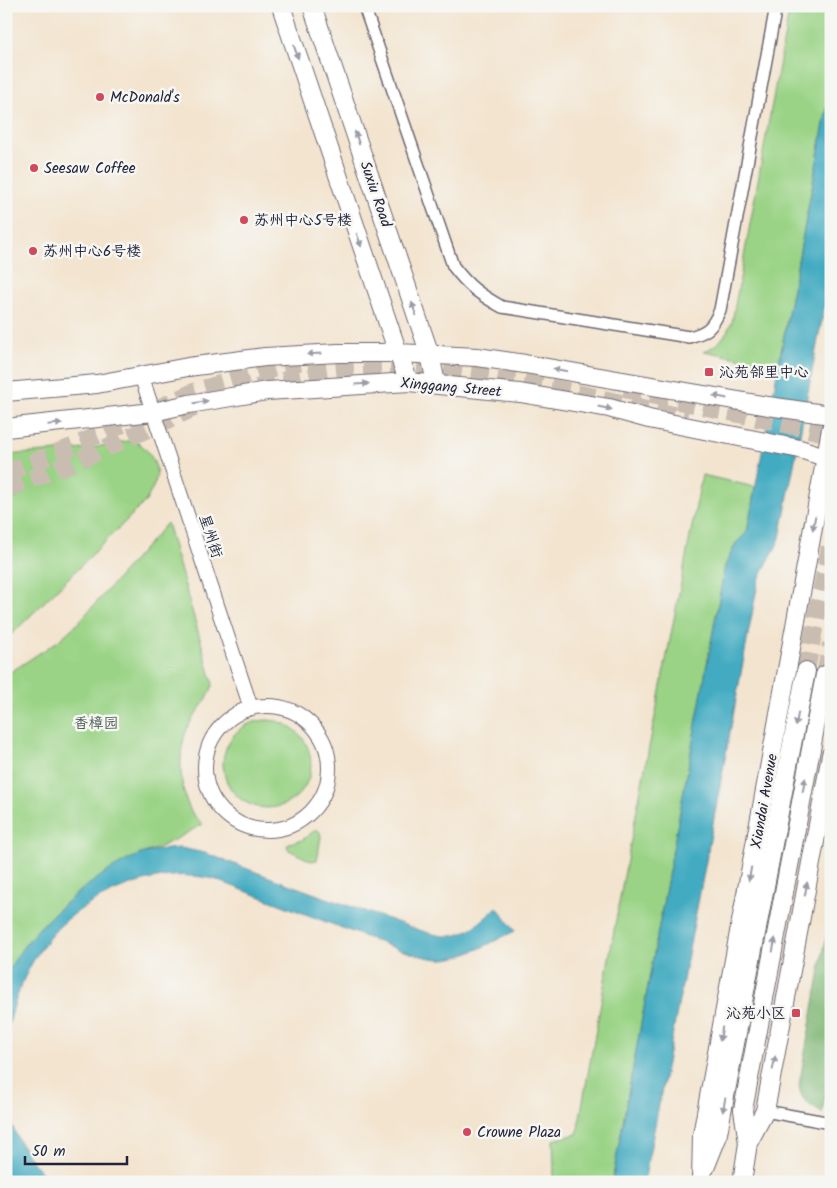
<svg xmlns="http://www.w3.org/2000/svg" width="837" height="1188" viewBox="0 0 837 1188" font-family="Kalam,'LXGW WenKai TC',sans-serif">
  <style>
    .green { fill: #9ad385; stroke: #5e7a60 }
    .forest { fill: #7bb572; stroke: #4e6c56 }
    .water { fill: #42abc1; stroke: #32667e }
    .lines { fill: none; stroke-linecap: round; stroke-linejoin: round }
    .primary-tunnel { stroke: #c9bdb1; stroke-width: 18; stroke-dasharray: 18 9; stroke-linecap: butt }
    .minor-casing { stroke: #6b666f; stroke-width: 14 }
    .tertiary-casing { stroke: #6b666f; stroke-width: 16 }
    .primary-casing { stroke: #6b666f; stroke-width: 20 }
    .minor { stroke: #fff; stroke-width: 11 }
    .tertiary { stroke: #fff; stroke-width: 14 }
    .primary { stroke: #fff; stroke-width: 18 }
    .oneway { fill: #9c9ca7 }
    .poi-dot { fill: #d1495b; stroke: #f6f6f2; stroke-width: 2 }
    .labels { text-anchor: middle; stroke-width: 5; stroke-linejoin: round; paint-order: stroke }
    .poi-label { font-size: 15px; fill: #22223b; stroke: #f6f6f2; text-anchor: start }
    .street-label { font-size: 15px; fill: #22223b; stroke: #f6f6f2 }
    .park-label { font-size: 15px; fill: #465751; stroke: #f6f6f2 }
  </style>
  <rect width="100%" height="100%" fill="#f6f6f2"/>
  <filter id="ink" filterUnits="userSpaceOnUse"><feTurbulence type="fractalNoise" baseFrequency=".02" numOctaves="2"/><feDisplacementMap in="SourceGraphic" scale="10" xChannelSelector="R" yChannelSelector="G"/><feConvolveMatrix kernelMatrix="1 2 1 2 8 2 1 2 1" color-interpolation-filters="sRGB"/></filter>
  <filter id="wash" filterUnits="userSpaceOnUse"><feTurbulence type="fractalNoise" baseFrequency=".0096" numOctaves="4" result="noise"/><feDisplacementMap in="SourceGraphic" scale="20" xChannelSelector="R" yChannelSelector="G"/><feGaussianBlur stdDeviation="1.12" result="paint"/><feColorMatrix in="noise" values="0 0 0 0 0 0 0 0 0 0 0 0 0 0 0 0 0 1.4 0 .05"/><feComposite in="paint" operator="in"/></filter>
  <g filter="url(#wash)">
    <rect width="100%" height="100%" fill="#f3e4cf"/>
    <g class="green">
      <path d="M790,6H831V87L778,366L704,351C719,346 725,336 732,322Z"/>
      <path d="M133,440C146,445 160,465 156,479C154,487 149,494 146,501L6,640V455L86,449Z"/>
      <path d="M702,475L755,487L747,532L736,543L725,566L612,1182H552L554,1170L553,1140L577,1134L624,876Z"/>
      <path d="M167,523L213,684C209,701 195,711 188,727C177,749 179,791 192,813C195,817 199,820 203,824C190,831 179,838 166,844C156,850 144,852 134,857C81,886 34,922 6,977V675L58,641L78,623Z"/>
      <circle cx="267" cy="764" r="44"/>
      <path d="M317,829L320,832L321,837L317,860L311,861L289,850L287,846L289,843L302,840Z"/>
    </g>
    <path class="forest" d="M831,910V1066L822,1113C810,1106 800,1100 799,1085Z"/>
    <g class="water">
      <path d="M831,87V272L780,538C774,553 764,566 758,582L703,877L644,1182H612L725,566L736,543L747,532Z"/>
      <path d="M181,848L205,853C267,876 329,900 391,920C409,926 440,940 457,935C472,931 486,917 497,907L515,931C493,941 467,958 443,959C427,959 412,953 397,949L214,879C206,878 199,876 191,876C152,872 98,894 68,919C54,930 41,947 32,963C19,986 11,1012 6,1038C6,1024 6,1010 6,996C6,990 5,982 7,977C19,935 97,872 136,856C150,850 167,849 181,848Z"/>
      <path d="M6,1109C16,1139 28,1160 51,1182H6Z"/>
    </g>
  </g>
  <g filter="url(#ink)">
    <g class="lines">
      <g class="primary-tunnel">
        <path d="M257,388C285,380 313,372 342,370C459,361 574,393 687,418"/>
        <path d="M624,389L831,434"/>
        <path d="M6,473L72,447L196,391L286,365L308,360"/>
        <path d="M6,489L77,461L194,408"/>
        <path d="M806,671L831,541"/>
        <path d="M825,675L831,644"/>
      </g>
      <defs>
        <g id="minor">
          <path d="M364,6L453,266C469,287 479,294 502,307L689,337C708,332 712,328 720,310L776,6"/>
          <path d="M765,1111L831,1123"/>
        </g>
        <g id="tertiary">
          <path d="M141,375L251,708"/>
          <circle cx="267" cy="768" r="62"/>
        </g>
        <g id="primary">
          <path d="M281,6L398,353L409,382"/>
          <path d="M312,6L430,355L436,383"/>
          <path d="M6,392L97,384L188,367L265,357L338,353H398L477,357L525,364L768,406L831,415"/>
          <path d="M6,428L153,412L189,404L267,391L409,382L520,393L609,408L649,419L800,449L831,459"/>
          <path d="M748,1143L743,1110L825,675"/>
          <path d="M705,1168L717,1138L806,671"/>
          <path d="M701,1182L702,1135L831,429"/>
          <path d="M742,1182L748,1143L765,1111L831,755"/>
        </g>
      </defs>
      <use href="#minor" class="minor-casing"/>
      <use href="#tertiary" class="tertiary-casing"/>
      <use href="#primary" class="primary-casing"/>
      <use href="#minor" class="minor"/>
      <use href="#tertiary" class="tertiary"/>
      <use href="#primary" class="primary"/>
    </g>
    <defs><path id="oneway-solid" d="M-6-.8H1V-3.2L6.5 0L1 3.2V.8H-6Z" transform="scale(1.25)"/></defs>
    <g class="oneway">
      <use href="#oneway-solid" transform="translate(296 52) rotate(71)"/>
      <use href="#oneway-solid" transform="translate(357 138) rotate(-109)"/>
      <use href="#oneway-solid" transform="translate(359 240) rotate(71)"/>
      <use href="#oneway-solid" transform="translate(414 309) rotate(-109)"/>
      <use href="#oneway-solid" transform="translate(314 354) rotate(177)"/>
      <use href="#oneway-solid" transform="translate(560 370) rotate(-170)"/>
      <use href="#oneway-solid" transform="translate(362 384) rotate(-3)"/>
      <use href="#oneway-solid" transform="translate(720 397) rotate(-169)"/>
      <use href="#oneway-solid" transform="translate(201 402) rotate(-10)"/>
      <use href="#oneway-solid" transform="translate(605 408) rotate(12)"/>
      <use href="#oneway-solid" transform="translate(55 424) rotate(-5)"/>
      <use href="#oneway-solid" transform="translate(814 523) rotate(100)"/>
      <use href="#oneway-solid" transform="translate(797 719) rotate(101)"/>
      <use href="#oneway-solid" transform="translate(804 785) rotate(-79)"/>
      <use href="#oneway-solid" transform="translate(750 874) rotate(100)"/>
      <use href="#oneway-solid" transform="translate(806 889) rotate(-80)"/>
      <use href="#oneway-solid" transform="translate(774 945) rotate(-79)"/>
      <use href="#oneway-solid" transform="translate(721 1034) rotate(100)"/>
      <use href="#oneway-solid" transform="translate(774 1063) rotate(-79)"/>
      <use href="#oneway-solid" transform="translate(724 1105) rotate(101)"/>
    </g>
  </g>
  <g class="poi-dot">
    <circle cx="100" cy="97" r="5"/>
    <circle cx="34" cy="168" r="5"/>
    <circle cx="244" cy="220" r="5"/>
    <circle cx="33" cy="251" r="5"/>
    <rect x="704" y="367" width="10" height="10" rx="2.5"/>
    <rect x="791" y="1008" width="10" height="10" rx="2.5"/>
    <circle cx="467" cy="1132" r="5"/>
  </g>
  <g class="labels">
    <g class="poi-label">
      <text x="110" y="102">McDonald's</text>
      <text x="44" y="173">Seesaw Coffee</text>
      <text x="254" y="225">苏州中心5号楼</text>
      <text x="43" y="256">苏州中心6号楼</text>
      <text x="719" y="377">沁苑邻里中心</text>
      <text x="786" y="1018" text-anchor="end">沁苑小区</text>
      <text x="477" y="1137">Crowne Plaza</text>
    </g>
    <g class="street-label">
      <text transform="translate(376 194) rotate(71)" y="5">Suxiu Road</text>
      <text transform="translate(451 387) rotate(5)" y="5">Xinggang Street</text>
      <text transform="translate(211 536) rotate(72)" y="5">星州街</text>
      <text transform="translate(764 801) rotate(-80)" y="5">Xiandai Avenue</text>
    </g>
    <g class="park-label">
      <text x="96" y="728">香樟园</text>
    </g>
  </g>
  <rect width="837" height="1188" fill="none" stroke="#f6f6f2" stroke-width="25"/>
  <path d="M25 1156v8h102v-8" fill="none" stroke="#22223b" stroke-width="2.5"/>
  <text x="32" y="1156" font-size="15" fill="#22223b" stroke="#f6f6f2" stroke-width="4" paint-order="stroke">50 m</text>
</svg>
